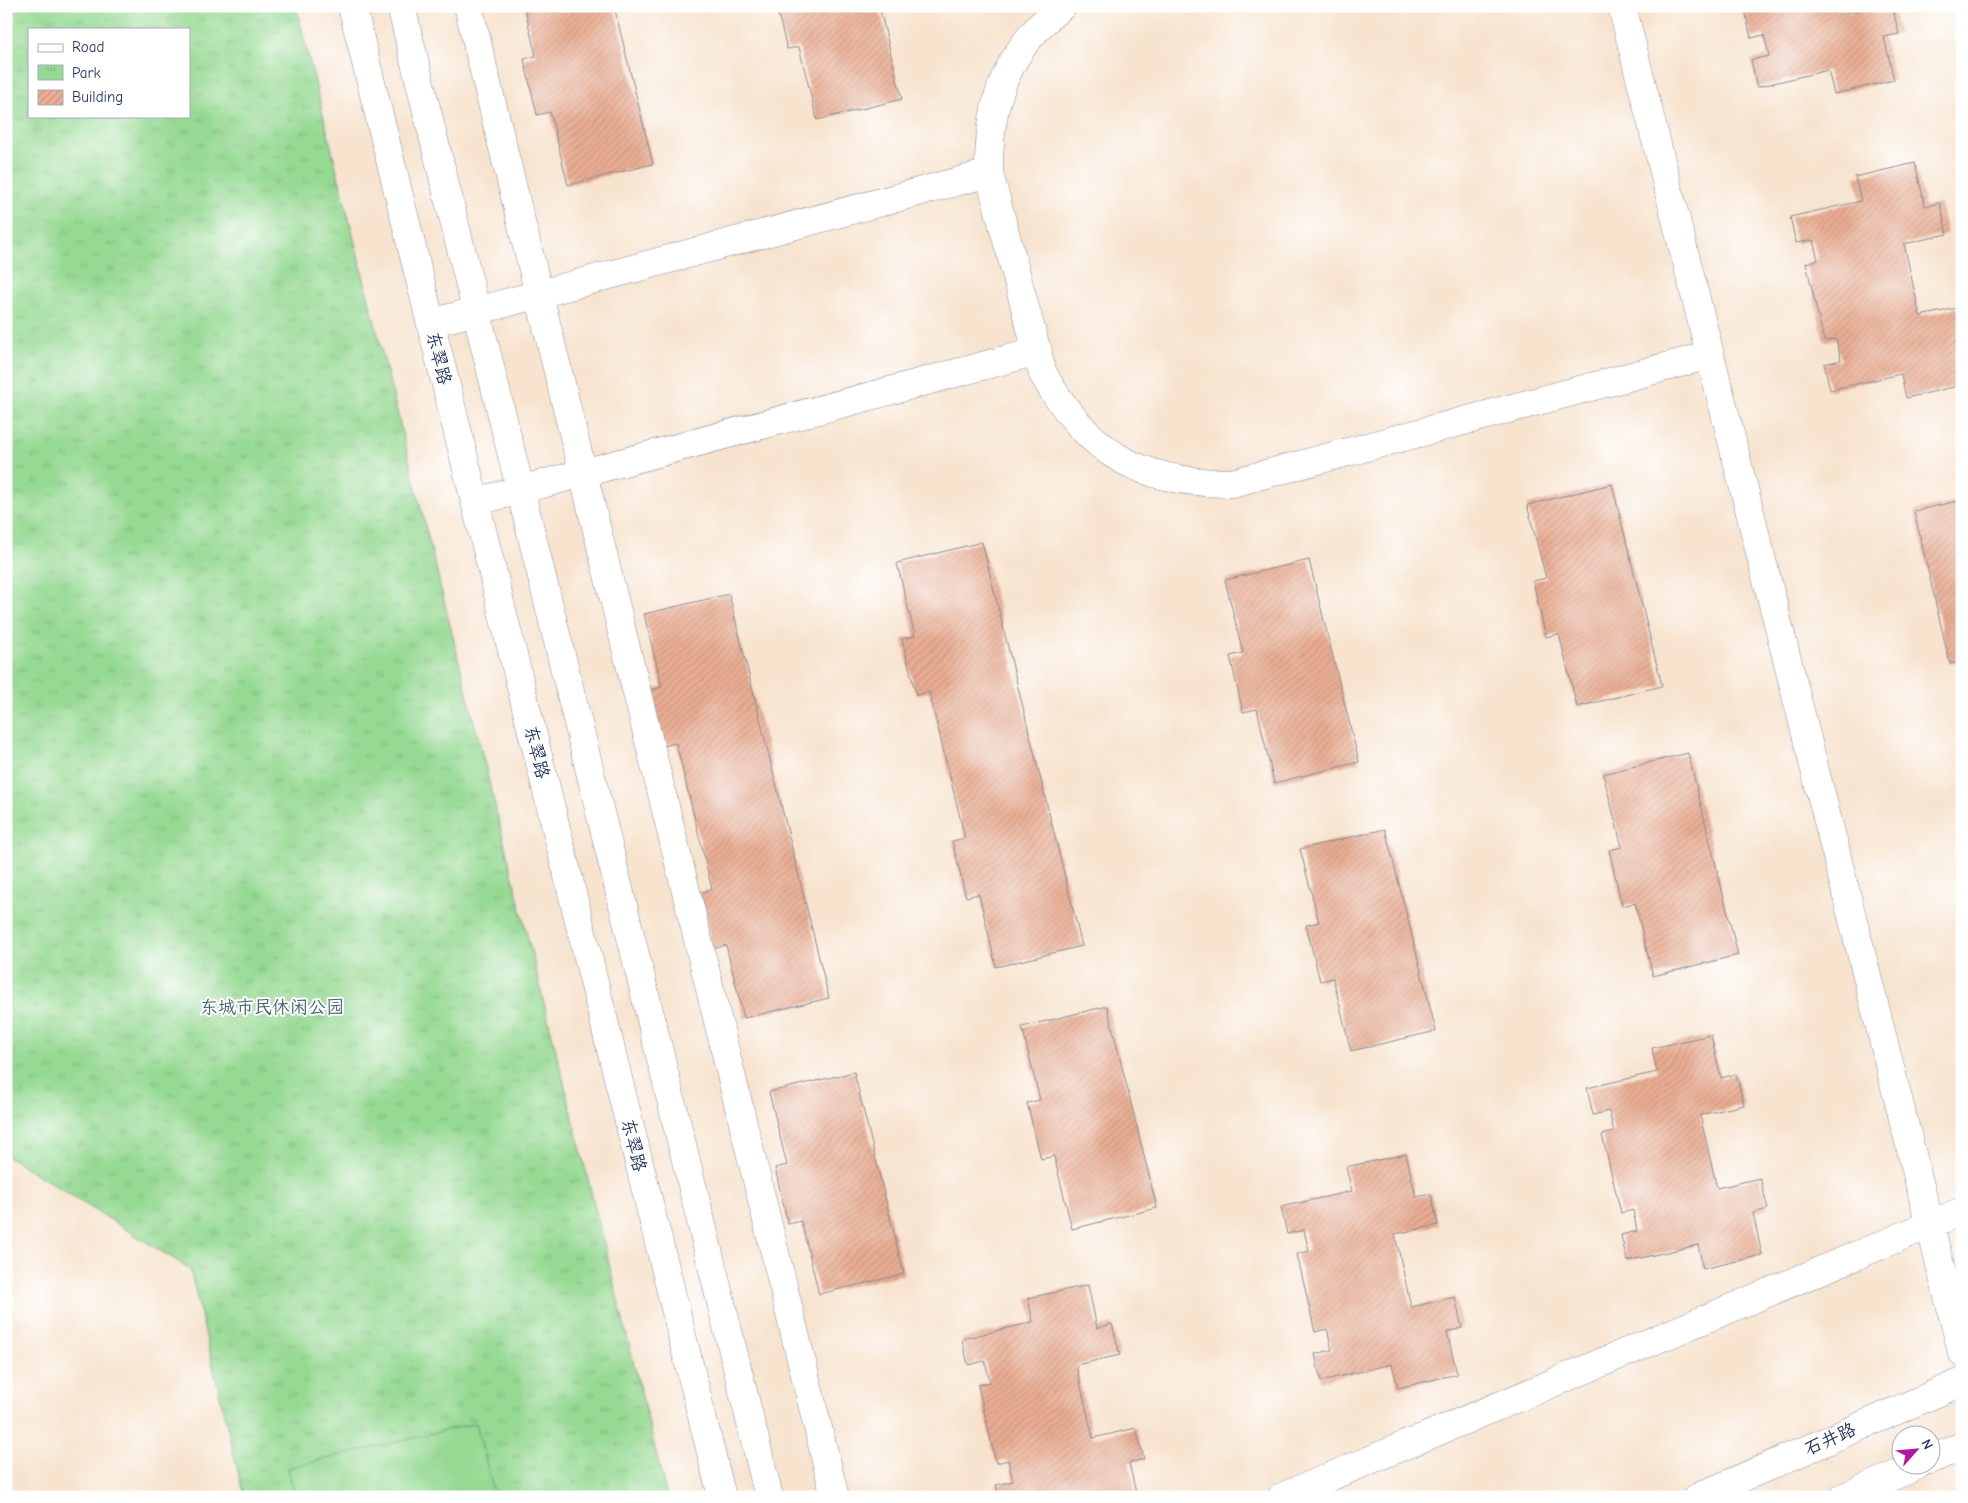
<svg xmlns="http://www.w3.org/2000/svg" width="1968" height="1503" viewBox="0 0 1968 1503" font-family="'Comic Neue','LXGW WenKai TC',sans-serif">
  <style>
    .park { fill: url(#park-tufts); stroke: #588478; fill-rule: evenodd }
    .pitch { fill: #95d992; stroke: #588478 }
    .building { fill: url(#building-hatch) }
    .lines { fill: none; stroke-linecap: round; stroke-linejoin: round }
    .minor-casing { stroke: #898996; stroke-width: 29 }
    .minor { stroke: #fff; stroke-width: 28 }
    .labels { text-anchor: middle; stroke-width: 4; stroke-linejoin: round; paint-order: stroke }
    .street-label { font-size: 18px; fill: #1b2f5e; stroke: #fff }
    .park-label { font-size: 18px; fill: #40626e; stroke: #fff }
  </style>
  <defs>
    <pattern id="park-tufts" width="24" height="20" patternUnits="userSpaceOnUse" patternTransform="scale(1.25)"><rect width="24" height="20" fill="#95d992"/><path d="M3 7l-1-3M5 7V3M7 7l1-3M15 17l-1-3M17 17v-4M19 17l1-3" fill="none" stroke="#80bb80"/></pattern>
    <pattern id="building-hatch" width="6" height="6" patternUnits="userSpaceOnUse" patternTransform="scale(1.25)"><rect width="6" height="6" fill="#e9ad92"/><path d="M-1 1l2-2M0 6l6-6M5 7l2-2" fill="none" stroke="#c79580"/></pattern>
  </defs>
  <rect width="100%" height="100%" fill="#fff"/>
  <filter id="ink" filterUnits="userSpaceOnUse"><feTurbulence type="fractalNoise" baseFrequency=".02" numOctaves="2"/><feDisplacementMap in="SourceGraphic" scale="10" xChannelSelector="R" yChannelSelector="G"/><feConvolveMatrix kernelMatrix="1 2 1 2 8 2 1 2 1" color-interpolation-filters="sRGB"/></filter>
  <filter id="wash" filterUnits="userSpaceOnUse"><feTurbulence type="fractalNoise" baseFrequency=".0096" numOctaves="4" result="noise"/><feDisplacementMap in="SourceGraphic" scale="20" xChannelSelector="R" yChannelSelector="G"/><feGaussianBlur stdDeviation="1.12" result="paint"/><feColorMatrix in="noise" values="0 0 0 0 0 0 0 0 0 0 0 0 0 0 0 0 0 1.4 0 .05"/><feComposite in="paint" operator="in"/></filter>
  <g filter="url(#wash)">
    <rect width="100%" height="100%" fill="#f7e3ce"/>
    <path class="park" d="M6,6H296L667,1497H244L190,1269L6,1155ZM29,29H189V116H29Z"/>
    <path class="pitch" d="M476,1423L495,1497H295L288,1468Z"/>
    <g id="blocks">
      <g class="building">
        <path d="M524,6H614L653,164L568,185L550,112L537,115L524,59L536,56Z"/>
        <path d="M776,6H879L902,99L817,120L799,47L787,49Z"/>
        <path d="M1744,6H1846L1848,13L1876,6H1892L1899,34L1884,37L1894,80L1834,94L1828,70L1757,87L1751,60L1769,56L1764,35L1751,38Z"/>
        <path d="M1915,163L1925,206L1940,203L1947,234L1904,244L1920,316L1962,307V339L1956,341L1962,365V385L1906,398L1901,374L1830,390L1824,364L1841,360L1836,339L1824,341L1806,263L1818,260L1813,240L1796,243L1790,217L1861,201L1855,177Z"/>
        <path d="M1612,484L1662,686L1577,707L1559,634L1546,637L1533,581L1546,578L1527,505Z"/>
        <path d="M1962,500V661L1950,664L1914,511Z"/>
        <path d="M982,542L1082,946L996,967L979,894L966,897L952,841L965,838L929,692L916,695L902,639L915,636L897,563Z"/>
        <path d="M1309,560L1359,762L1274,783L1257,709L1243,712L1230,656L1243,653L1225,580Z"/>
        <path d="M729,594L829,998L744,1018L726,945L713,949L699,893L712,889L676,743L664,746L650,690L662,687L644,614Z"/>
        <path d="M1688,753L1738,955L1653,976L1635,903L1622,906L1609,850L1622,847L1603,774Z"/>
        <path d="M1385,829L1436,1031L1351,1051L1333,978L1320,981L1306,925L1319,922L1300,849Z"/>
        <path d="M1107,1006L1157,1208L1072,1229L1054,1156L1041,1159L1027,1103L1040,1100L1022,1027Z"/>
        <path d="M1711,1035L1721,1078L1736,1074L1744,1105L1700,1115L1717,1188L1760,1178L1768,1209L1753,1213L1762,1255L1703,1269L1698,1245L1627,1261L1621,1235L1637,1231L1633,1210L1621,1213L1602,1135L1614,1132L1609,1111L1593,1115L1587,1088L1657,1072L1652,1048Z"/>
        <path d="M854,1072L904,1274L819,1294L801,1221L788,1224L775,1168L787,1165L769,1092Z"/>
        <path d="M1406,1154L1416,1197L1431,1194L1438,1225L1395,1234L1411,1307L1455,1297L1462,1328L1447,1332L1457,1374L1398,1388L1392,1364L1321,1381L1315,1354L1332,1350L1327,1329L1315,1332L1297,1254L1309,1251L1304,1230L1287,1234L1281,1207L1352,1191L1346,1167Z"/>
        <path d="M1088,1285L1097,1328L1112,1324L1120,1355L1076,1365L1093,1438L1136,1428L1144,1459L1129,1463L1137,1497H1074L1073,1495L1067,1497H999L996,1485L1013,1481L1008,1460L996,1463L978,1385L990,1382L985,1361L968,1365L962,1339L1033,1322L1028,1298Z"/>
      </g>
    </g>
  </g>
  <g filter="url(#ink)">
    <use href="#blocks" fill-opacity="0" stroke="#898996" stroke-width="1"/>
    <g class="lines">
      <defs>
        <g id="minor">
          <path d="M352,6L722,1497"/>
          <path d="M401,6L769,1497"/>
          <path d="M468,6L835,1497"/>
          <path d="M1062,6C1006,50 988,103 989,173L1043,374C1088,453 1140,484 1232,483L1710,355"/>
          <path d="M1622,6L1962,1352"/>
          <path d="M431,323L989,173"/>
          <path d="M475,502L1038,351"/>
          <path d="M1930,1460L1962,1446"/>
          <path d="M1282,1497L1962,1211"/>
          <path d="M1698,1497L1962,1382"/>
          <path d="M1844,1497L1917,1466"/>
        </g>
      </defs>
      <use href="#minor" class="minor-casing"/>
      <use href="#minor" class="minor"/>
    </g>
  </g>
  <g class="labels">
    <g class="street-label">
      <text transform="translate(439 358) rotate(76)" y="6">东翠路</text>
      <text transform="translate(537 752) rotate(76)" y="6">东翠路</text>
      <text transform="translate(634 1145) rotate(76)" y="6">东翠路</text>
      <text transform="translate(1830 1439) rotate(-24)" y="6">石井路</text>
    </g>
    <g class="park-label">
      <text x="272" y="1013">东城市民休闲公园</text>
    </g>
  </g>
  <rect width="1968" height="1503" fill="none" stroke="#fff" stroke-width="25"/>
  <rect x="28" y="28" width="162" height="90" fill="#ffffff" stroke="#a4acbf"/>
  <rect x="38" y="44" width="25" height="8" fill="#ffffff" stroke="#a4acbf"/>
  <text x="72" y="52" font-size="15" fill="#1b2f5e">Road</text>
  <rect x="38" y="65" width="25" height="15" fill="url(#park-tufts)" stroke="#a4acbf"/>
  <text x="72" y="78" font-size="15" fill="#1b2f5e">Park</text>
  <rect x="38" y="90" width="25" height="15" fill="url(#building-hatch)" stroke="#a4acbf"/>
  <text x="72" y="102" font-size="15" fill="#1b2f5e">Building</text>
  <g transform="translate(1916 1450) rotate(63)"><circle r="24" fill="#ffffff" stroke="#a4acbf"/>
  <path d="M0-4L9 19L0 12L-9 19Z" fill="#b5179e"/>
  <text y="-8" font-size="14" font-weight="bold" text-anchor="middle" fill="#1b2f5e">N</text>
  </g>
</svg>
